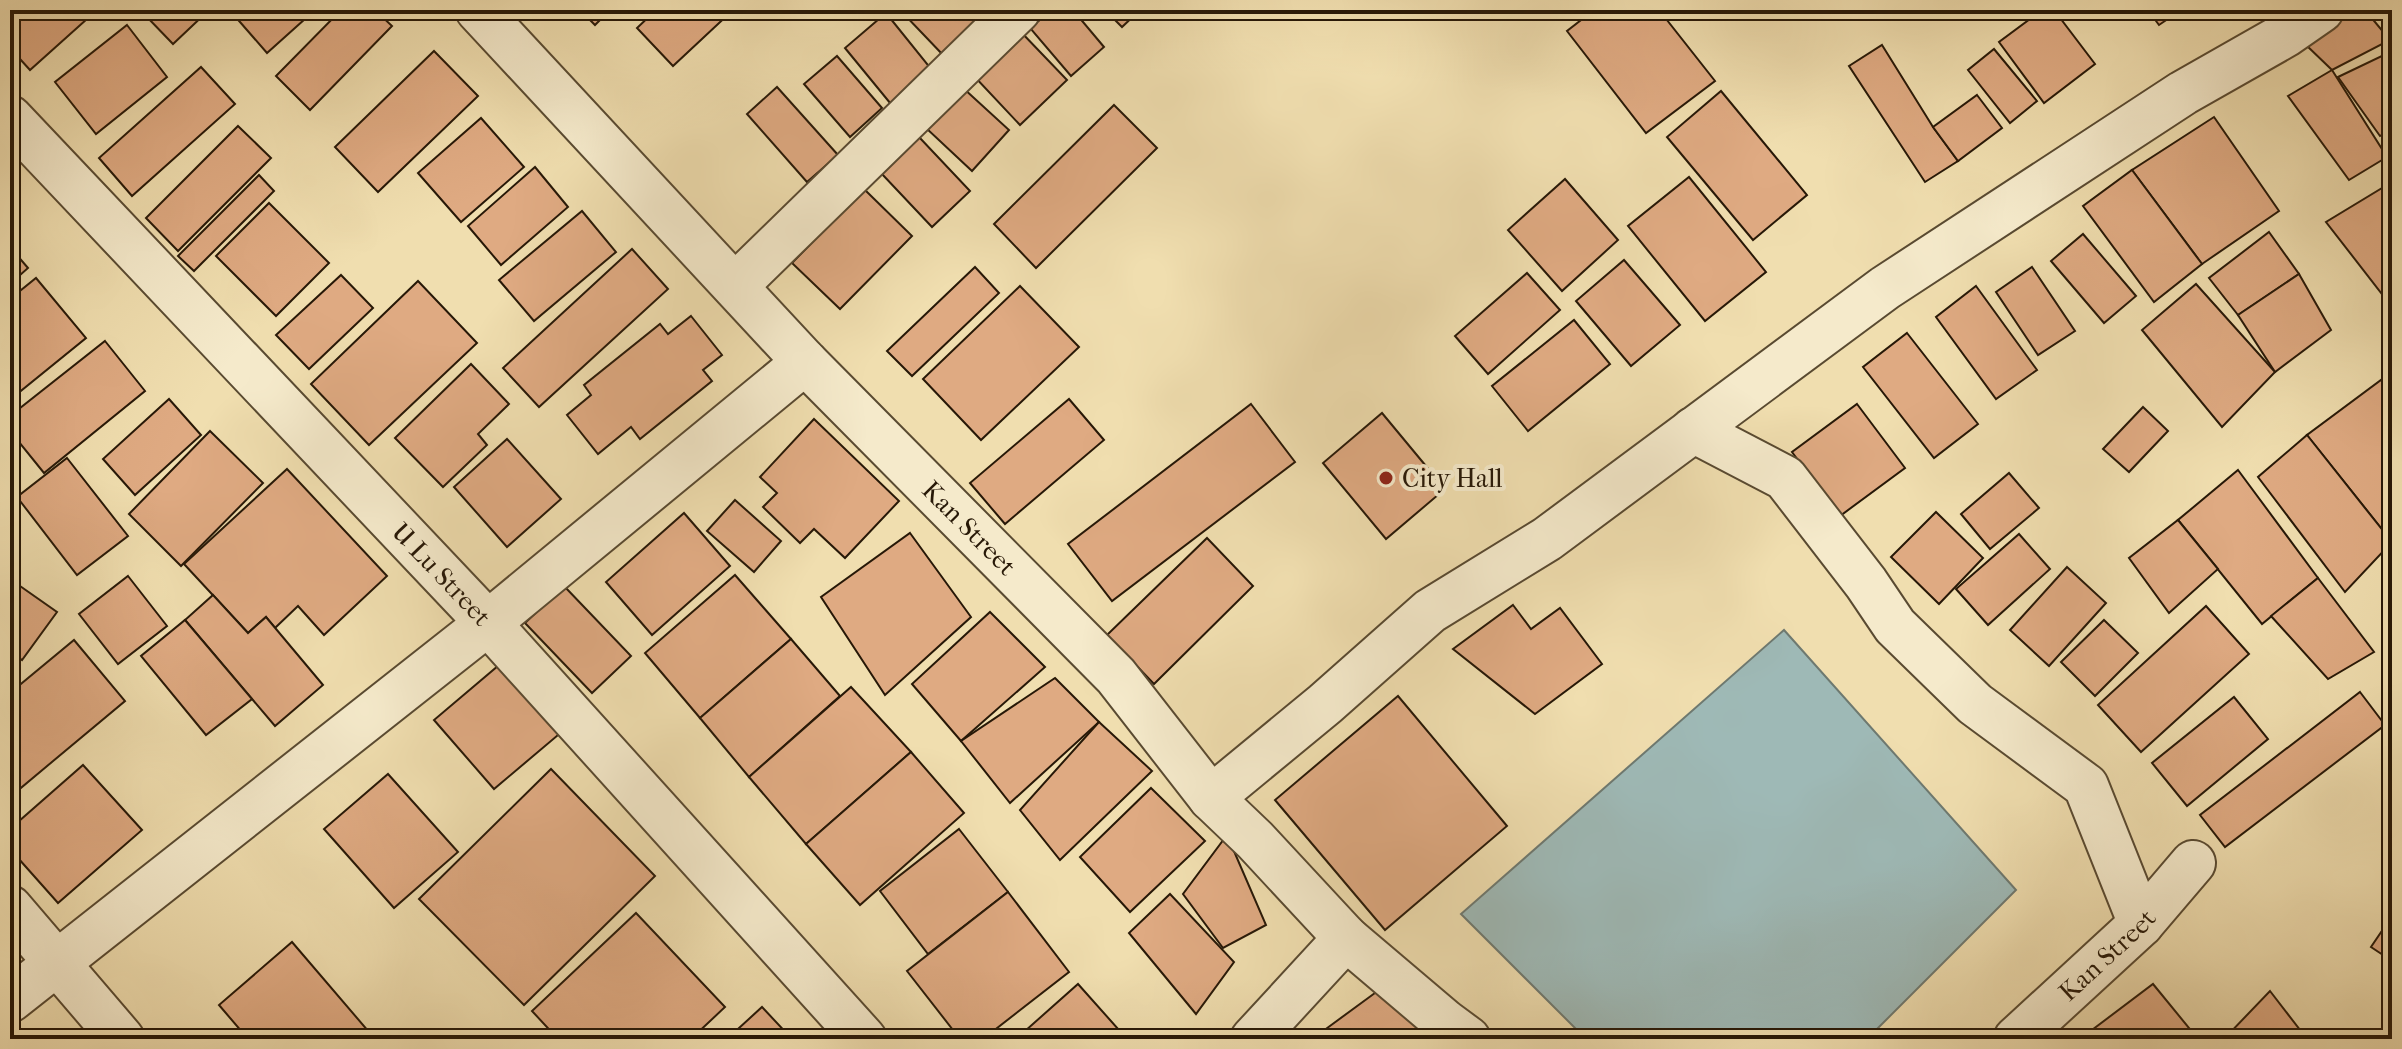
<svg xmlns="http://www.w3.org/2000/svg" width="2402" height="1049" viewBox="0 0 2402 1049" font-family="'IM FELL French Canon',serif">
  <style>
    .water { fill: #9eb9b6; stroke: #6e7970; stroke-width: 2 }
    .building { fill: #dfaa82; stroke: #271807; stroke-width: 2 }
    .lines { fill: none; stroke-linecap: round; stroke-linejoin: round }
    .street-casing { stroke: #594a31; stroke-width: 48 }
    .street { stroke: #f5eacb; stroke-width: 44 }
    .poi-dot { fill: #8f2418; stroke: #f5eacb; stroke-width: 3 }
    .labels { text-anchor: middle; stroke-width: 8; stroke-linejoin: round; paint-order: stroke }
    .poi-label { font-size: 26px; fill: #271807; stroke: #f5eacb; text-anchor: start }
    .street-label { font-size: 26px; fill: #271807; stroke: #f5eacb }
  </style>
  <rect width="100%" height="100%" fill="#f0deaf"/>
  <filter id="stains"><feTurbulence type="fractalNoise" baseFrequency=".0025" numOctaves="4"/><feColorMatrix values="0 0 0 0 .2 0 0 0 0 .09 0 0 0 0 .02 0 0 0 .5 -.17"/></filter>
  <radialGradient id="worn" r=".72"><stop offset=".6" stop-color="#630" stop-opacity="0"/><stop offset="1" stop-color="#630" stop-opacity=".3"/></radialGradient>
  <path class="water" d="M1784,630L2016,890L1867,1039H1586L1461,914Z"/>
  <g class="building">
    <path d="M18,10H97L30,70L10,48V17Z"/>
    <path d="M150,10H209L173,44L145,15Z"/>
    <path d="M237,10H315L267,53L233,14Z"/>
    <path d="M341,10H375L392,26L310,110L276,76Z"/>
    <path d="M580,10H610L595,25Z"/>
    <path d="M656,10H733L673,66L637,28Z"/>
    <path d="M900,10H992L944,56Z"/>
    <path d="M1052,10H1073L1104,47L1071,76L1030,28Z"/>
    <path d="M1105,10H1140L1122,27Z"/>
    <path d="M1594,10H1659L1715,81L1646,133L1567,31Z"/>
    <path d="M2042,10H2054L2095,64L2044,103L1999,42Z"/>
    <path d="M2148,10H2181L2159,25Z"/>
    <path d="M2342,10H2365L2390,40L2332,70L2304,43Z"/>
    <path d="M886,13L936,75L895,109L845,48Z"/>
    <path d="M127,25L167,77L96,134L55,82Z"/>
    <path d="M1020,31L1067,80L1020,125L973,75Z"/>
    <path d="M1882,45L1933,127L1958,161L1925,182L1849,66Z"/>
    <path d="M1994,49L2037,101L2010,123L1968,70Z"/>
    <path d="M434,51L478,96L378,192L335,147Z"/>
    <path d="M2388,53L2392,60V129L2380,136L2338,77Z"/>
    <path d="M837,56L882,108L850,137L804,84Z"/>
    <path d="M201,67L235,104L132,196L99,158Z"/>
    <path d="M2332,70L2387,157L2349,180L2288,96Z"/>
    <path d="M777,87L838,155L807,182L747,114Z"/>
    <path d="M962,87L1009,130L972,171L926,128Z"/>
    <path d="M1721,91L1807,195L1753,240L1667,137Z"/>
    <path d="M1977,95L2002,128L1958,161L1933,127Z"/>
    <path d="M1114,105L1157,148L1036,268L994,224Z"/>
    <path d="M2214,117L2279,211L2202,264L2132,170Z"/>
    <path d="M481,118L524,167L461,222L418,173Z"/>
    <path d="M238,126L271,158L178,251L146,218Z"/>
    <path d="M919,137L970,191L932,227L881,173Z"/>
    <path d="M535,167L568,207L501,265L468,226Z"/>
    <path d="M2132,170L2202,264L2154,302L2083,206Z"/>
    <path d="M259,175L274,191L194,271L178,256Z"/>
    <path d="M1689,177L1766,272L1705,321L1628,226Z"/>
    <path d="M1565,179L1618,240L1562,291L1508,230Z"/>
    <path d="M2392,182V307L2326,222Z"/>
    <path d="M864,189L912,236L840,309L792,263Z"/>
    <path d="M269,203L329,263L276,316L216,256Z"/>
    <path d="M582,211L616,252L534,321L499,280Z"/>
    <path d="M2269,232L2299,274L2238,315L2209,278Z"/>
    <path d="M2083,234L2136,296L2104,323L2051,261Z"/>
    <path d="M10,247L28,268L10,284Z"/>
    <path d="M632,249L668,289L539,407L503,368Z"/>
    <path d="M1624,260L1680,325L1631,366L1576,301Z"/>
    <path d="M975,267L999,293L912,376L887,351Z"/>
    <path d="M2032,267L2075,331L2038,355L1996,292Z"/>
    <path d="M1527,273L1560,310L1488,374L1455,336Z"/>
    <path d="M2299,274L2331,330L2275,372L2238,315Z"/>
    <path d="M341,275L373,308L309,369L276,335Z"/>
    <path d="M36,278L86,338L17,394L10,385V299Z"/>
    <path d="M418,281L477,343L369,445L311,384Z"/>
    <path d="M2196,284L2275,372L2222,427L2142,330Z"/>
    <path d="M1020,286L1079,347L981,440L923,379Z"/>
    <path d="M1976,286L2037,370L1996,399L1936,317Z"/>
    <path d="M691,316L722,355L703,370L712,381L640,439L631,427L598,454L567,415L591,395L584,385L660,324L668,334Z"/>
    <path d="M1574,320L1610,364L1528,431L1492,386Z"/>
    <path d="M1907,333L1978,424L1934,458L1863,367Z"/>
    <path d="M105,341L145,391L44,473L10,431V416Z"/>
    <path d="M471,364L509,404L478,434L487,445L443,487L395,438Z"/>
    <path d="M2381,380L2392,395V542L2307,435Z"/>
    <path d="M169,399L201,435L135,495L103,459Z"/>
    <path d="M1069,399L1104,440L1005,524L970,483Z"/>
    <path d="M1251,404L1295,462L1112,601L1068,544Z"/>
    <path d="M1857,404L1905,468L1840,516L1792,452Z"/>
    <path d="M2143,407L2168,431L2129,472L2103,449Z"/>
    <path d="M1382,413L1445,489L1386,539L1323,463Z"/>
    <path d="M814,419L899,501L845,558L814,529L800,543L763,507L777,493L760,477Z"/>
    <path d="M210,431L263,483L181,566L129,514Z"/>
    <path d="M2307,435L2392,542L2345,592L2258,477Z"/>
    <path d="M507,439L561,499L507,547L454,487Z"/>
    <path d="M67,458L128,536L77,575L17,497Z"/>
    <path d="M287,469L387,576L324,635L298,606L275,628L266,617L248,633L184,564Z"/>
    <path d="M2238,470L2318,578L2262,624L2178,520Z"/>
    <path d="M2009,473L2039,508L1990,549L1961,514Z"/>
    <path d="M735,500L781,541L754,572L707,531Z"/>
    <path d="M1936,512L1983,558L1939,604L1891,557Z"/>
    <path d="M684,513L730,566L652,635L606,582Z"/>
    <path d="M2178,520L2218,569L2169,613L2129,558Z"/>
    <path d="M910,533L971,617L885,695L821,597Z"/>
    <path d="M2019,534L2050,569L1988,625L1956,589Z"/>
    <path d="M1207,538L1253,586L1154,684L1107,635Z"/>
    <path d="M2067,567L2106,603L2049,666L2010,630Z"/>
    <path d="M735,575L791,639L700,718L645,653Z"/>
    <path d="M128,576L167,626L118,664L79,614Z"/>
    <path d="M2318,578L2374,652L2328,679L2271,616Z"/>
    <path d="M10,579L57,612L22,660L10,651Z"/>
    <path d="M564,586L631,656L592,693L525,623Z"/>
    <path d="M213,595L248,633L266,617L323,685L275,726L185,620Z"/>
    <path d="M1513,605L1531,629L1560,608L1602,664L1535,714L1453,649Z"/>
    <path d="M2206,606L2249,654L2141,752L2098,705Z"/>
    <path d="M990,612L1045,667L961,741L912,684Z"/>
    <path d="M185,620L252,699L206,735L141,656Z"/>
    <path d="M2104,620L2138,653L2095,696L2061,662Z"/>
    <path d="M791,639L840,696L749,777L700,718Z"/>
    <path d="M74,640L125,701L10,797V693Z"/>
    <path d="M505,660L564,730L494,789L434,720Z"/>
    <path d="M1055,678L1099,722L1010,803L961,741Z"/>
    <path d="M851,687L911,752L806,844L749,777Z"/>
    <path d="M2360,692L2385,725L2225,847L2200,815Z"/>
    <path d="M1398,696L1507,826L1385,930L1275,800Z"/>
    <path d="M2234,697L2268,739L2187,806L2152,763Z"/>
    <path d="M1099,722L1152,771L1060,860L1020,810Z"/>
    <path d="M911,752L964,813L860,905L806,844Z"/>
    <path d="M83,765L142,830L58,903L10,849V829Z"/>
    <path d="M551,769L655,876L524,1005L419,899Z"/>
    <path d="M388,774L458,852L394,908L324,829Z"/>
    <path d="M1151,788L1205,841L1130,912L1080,857Z"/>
    <path d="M959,829L1008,892L928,954L880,891Z"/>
    <path d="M1227,835L1266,925L1223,948L1183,894Z"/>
    <path d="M1008,892L1069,972L983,1039H960L907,971Z"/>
    <path d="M1170,894L1234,962L1196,1014L1129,933Z"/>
    <path d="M636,913L725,1007L691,1039H558L532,1011Z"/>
    <path d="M2392,916V961L2371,947Z"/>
    <path d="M292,942L375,1039H248L219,1005Z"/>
    <path d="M1394,979L1443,1039H1324L1319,1034Z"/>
    <path d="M1078,984L1127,1039H1016Z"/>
    <path d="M2153,984L2198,1039H2080Z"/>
    <path d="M2270,991L2307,1039H2224Z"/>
    <path d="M762,1007L792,1039H727Z"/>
  </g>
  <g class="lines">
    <defs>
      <g id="street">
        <path id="s1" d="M478,10L805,362L1116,676L1211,798L1255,840L1346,938L1445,1022L1468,1039"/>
        <path id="s2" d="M10,118L488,623L864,1039"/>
        <path d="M735,286L1018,10"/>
        <path d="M1693,430L1785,478L1866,583L1895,626L1975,704L2086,786L2141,924"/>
        <path d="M1211,798L1325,704L1430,611L1547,539L1885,288L2183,93L2285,35L2321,10"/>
        <path d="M10,908L122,1039"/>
        <path d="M10,1000L488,623L805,362"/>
        <path d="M1253,1039L1346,938"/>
        <path id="s3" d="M2016,1039L2141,924L2193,863"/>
      </g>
    </defs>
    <use href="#street" class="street-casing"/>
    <use href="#street" class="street"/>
  </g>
  <circle class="poi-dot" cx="1386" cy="478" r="8"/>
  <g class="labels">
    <g class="poi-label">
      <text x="1402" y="487">City Hall</text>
    </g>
    <g class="street-label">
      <text dy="9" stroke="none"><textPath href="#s1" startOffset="714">Kan Street</textPath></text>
      <text dy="9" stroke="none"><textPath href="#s2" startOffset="628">U Lu Street</textPath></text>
      <text dy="9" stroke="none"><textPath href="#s3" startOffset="124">Kan Street</textPath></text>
    </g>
  </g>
  <rect width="2402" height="1049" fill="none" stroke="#f0deaf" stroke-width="40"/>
  <rect x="12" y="12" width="2378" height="1025" fill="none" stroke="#271807" stroke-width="4"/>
  <rect x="20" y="20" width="2362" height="1009" fill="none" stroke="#271807" stroke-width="2"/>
  <rect width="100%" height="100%" filter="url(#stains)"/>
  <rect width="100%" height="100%" fill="url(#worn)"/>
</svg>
